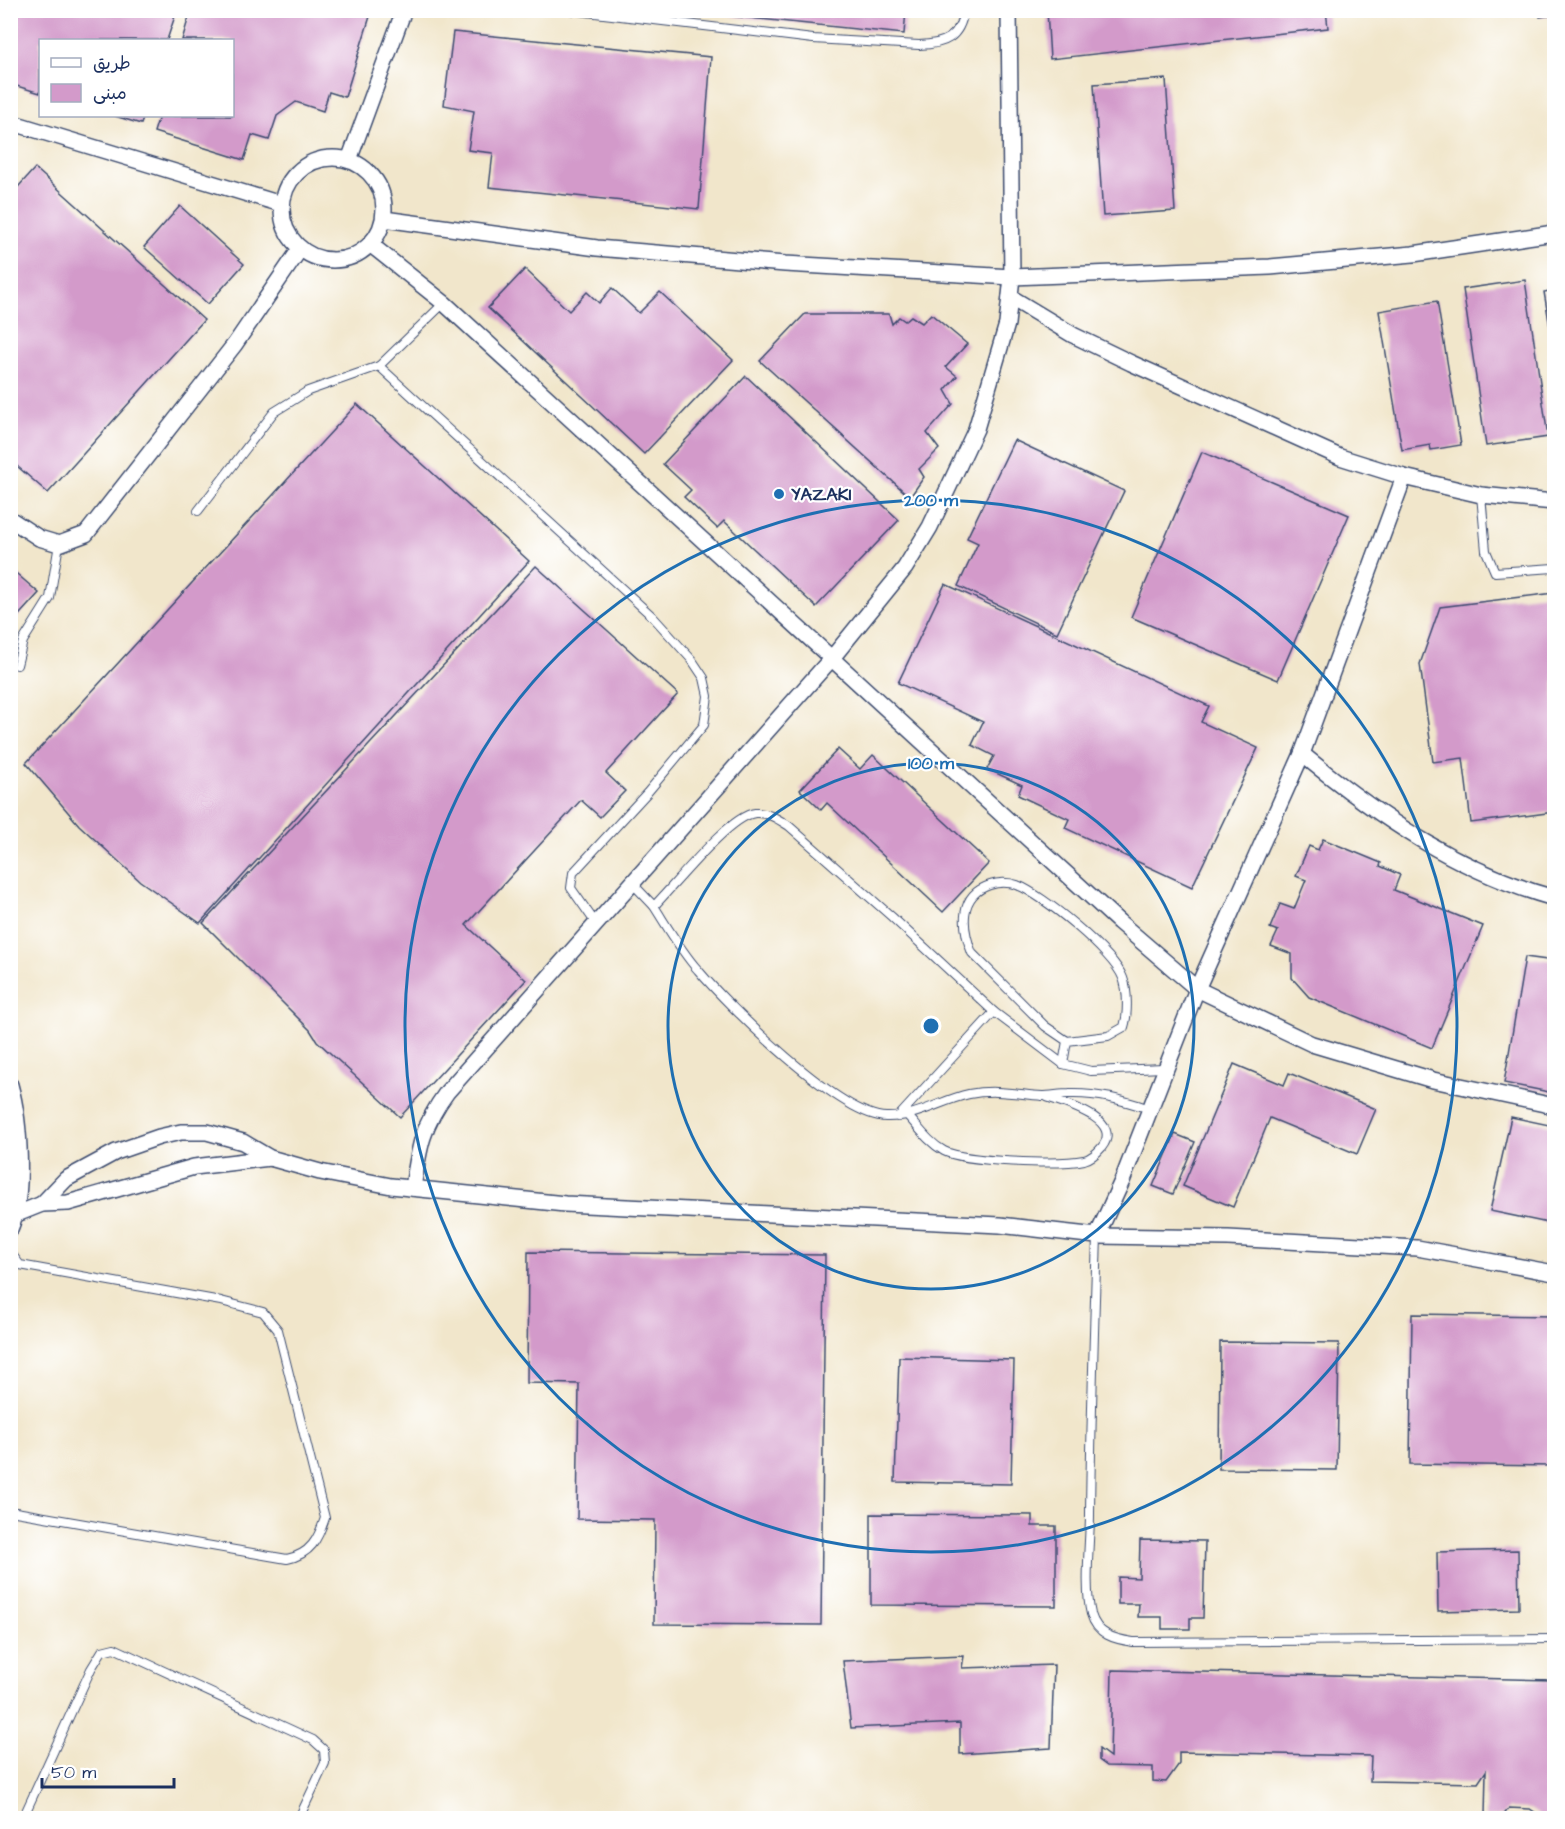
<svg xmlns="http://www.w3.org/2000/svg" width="1565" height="1829" viewBox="0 0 1565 1829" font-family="'Architects Daughter','Playpen Sans Arabic',sans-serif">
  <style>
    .building { fill: #d39aca }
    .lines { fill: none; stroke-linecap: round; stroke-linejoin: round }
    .service-casing { stroke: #3b4a6e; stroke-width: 10 }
    .minor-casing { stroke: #3b4a6e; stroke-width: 18 }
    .service { stroke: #fff; stroke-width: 8 }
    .minor { stroke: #fff; stroke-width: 15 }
    .ring { fill: none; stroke: #1f6fb2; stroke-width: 3 }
    .poi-dot { fill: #1f6fb2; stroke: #fff; stroke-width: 2 }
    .labels { text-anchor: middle; stroke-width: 4.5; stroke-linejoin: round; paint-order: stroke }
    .poi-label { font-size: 18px; font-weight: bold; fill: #1b2f5e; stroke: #fff; text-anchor: start }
    .centre { fill: #1f6fb2; stroke: #fff; stroke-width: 3 }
    .ring-label { font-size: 18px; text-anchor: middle; font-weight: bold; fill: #1f6fb2; stroke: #fff; stroke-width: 4.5; stroke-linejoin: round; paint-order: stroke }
  </style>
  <rect width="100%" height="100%" fill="#fff"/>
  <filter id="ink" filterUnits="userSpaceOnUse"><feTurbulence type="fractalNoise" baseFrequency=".0167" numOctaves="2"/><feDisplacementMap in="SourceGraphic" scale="12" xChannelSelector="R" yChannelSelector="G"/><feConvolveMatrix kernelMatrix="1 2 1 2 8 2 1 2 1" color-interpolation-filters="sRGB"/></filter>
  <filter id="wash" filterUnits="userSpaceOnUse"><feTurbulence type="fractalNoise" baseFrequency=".008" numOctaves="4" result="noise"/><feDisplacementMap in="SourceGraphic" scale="24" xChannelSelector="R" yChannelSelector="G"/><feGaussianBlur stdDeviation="1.35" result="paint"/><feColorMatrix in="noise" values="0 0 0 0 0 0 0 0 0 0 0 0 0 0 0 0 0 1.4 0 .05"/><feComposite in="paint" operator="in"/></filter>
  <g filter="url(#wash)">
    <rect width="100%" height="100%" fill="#f1e6cb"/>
    <g id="blocks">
      <g class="building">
        <path d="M10,10H177L167,40H40V93L10,84Z"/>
        <path d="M191,10H372L345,97L329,92L323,111L296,102L277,116L269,140L252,135L244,160L154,132L159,116H232V40H182Z"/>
        <path d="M672,10H906L904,34Z"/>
        <path d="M1047,10H1326L1328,28L1050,59Z"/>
        <path d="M1367,10H1384V12L1368,14Z"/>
        <path d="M1539,10H1554V15L1540,17Z"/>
        <path d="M453,32L711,57L699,209L489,187L493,153L468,150L474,111L444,105Z"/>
        <path d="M1166,79L1175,211L1103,216L1094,84Z"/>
        <path d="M115,116H144L141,124Z"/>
        <path d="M35,168L204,320L48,493L10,460V196Z"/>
        <path d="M180,206L244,264L208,304L144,247Z"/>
        <path d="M525,269L569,311L587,292L599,303L612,288L639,313L660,292L733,360L644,454L488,308Z"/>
        <path d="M1525,280L1548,437L1486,446L1463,289Z"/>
        <path d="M1554,290V345H1553L1544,292Z"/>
        <path d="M1437,301L1461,445L1431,450L1430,445L1402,450L1379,311Z"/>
        <path d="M805,314H889L892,324L899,317L905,321L911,316L922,323L931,314L967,344L946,367L957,376L945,390L953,404L927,433L939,449L919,469L924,477L910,497L760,361Z"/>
        <path d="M746,376L899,520L816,607L724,521L717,528L684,497L691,490L663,464Z"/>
        <path d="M357,404L529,561L200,923L140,881L79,825L26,763Z"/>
        <path d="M1014,440L1124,491L1057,633L958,586L978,543L967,538Z"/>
        <path d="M1202,452L1349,515L1278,680L1131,617Z"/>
        <path d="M536,566L678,694L606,773L625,791L600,817L581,800L466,925L526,980L400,1117L317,1041L310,1030L203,923Z"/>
        <path d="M10,568L39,593L10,625Z"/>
        <path d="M945,584L1209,706L1201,722L1258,748L1192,887L1065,828L1069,819L1018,795L1022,785L987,769L994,756L972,745L983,722L898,683Z"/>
        <path d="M1554,593V812L1471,823L1463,758L1433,762L1420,664L1440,607Z"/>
        <path d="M838,749L860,769L873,755L989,863L943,912L827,803L821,810L800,790Z"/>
        <path d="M1323,839L1381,863L1380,866L1400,875L1394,890L1483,926L1432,1048L1309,997L1292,978V954L1271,946L1278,931L1270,928L1280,904L1294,909L1306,880L1296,876L1309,846L1318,850Z"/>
        <path d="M1525,957L1554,961V1093L1504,1083Z"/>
        <path d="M1234,1064L1284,1085L1289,1073L1376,1109L1357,1154L1270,1118L1233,1207L1183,1186Z"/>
        <path d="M1511,1117L1554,1126L1553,1224L1490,1211Z"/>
        <path d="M1175,1134L1195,1142L1173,1194L1153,1186Z"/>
        <path d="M528,1252L825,1255L821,1625L654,1624L655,1520L577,1519L579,1384L527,1383Z"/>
        <path d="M1412,1314L1554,1316V1466L1410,1464Z"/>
        <path d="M1220,1342L1339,1343L1337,1470L1219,1469Z"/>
        <path d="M899,1357L1014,1360L1011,1484L895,1482Z"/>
        <path d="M871,1514L1032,1515V1526H1056V1606L871,1605Z"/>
        <path d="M1140,1540L1205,1541L1203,1618H1190V1629H1162V1617H1138L1139,1604H1118V1577L1139,1578Z"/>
        <path d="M1518,1550L1519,1609L1438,1611L1437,1552Z"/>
        <path d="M964,1656L962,1668L1054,1665L1051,1748L960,1754V1723L851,1728L843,1661Z"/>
        <path d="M1112,1670L1554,1680V1818H1539V1815L1530,1809L1509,1808L1503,1816H1485L1486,1771L1478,1783L1370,1781L1371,1756L1179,1752V1764L1166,1782L1153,1781V1767L1107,1766L1099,1760V1749L1110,1757Z"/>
      </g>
    </g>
  </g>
  <g filter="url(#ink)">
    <use href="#blocks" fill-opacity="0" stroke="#3b4a6e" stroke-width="1.5"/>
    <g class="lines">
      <defs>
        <g id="service">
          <path d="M570,10L813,39L919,45C945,44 960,38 964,10"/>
          <path d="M379,366L653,617L692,660L704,678L708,696L704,725L647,793L573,873L571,888L597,925"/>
          <path d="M1481,495L1486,551L1495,572L1554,568"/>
          <path d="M198,511L274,412L308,391L379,366L444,303"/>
          <path d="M17,665L23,641L50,598L59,544"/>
          <path d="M632,883L654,906C675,885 729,816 755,813C768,812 778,819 789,826L892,917L994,1012L1063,1064L1091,1071L1164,1068"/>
          <path d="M654,906C668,928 681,951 698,970C729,1007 840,1116 886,1117C916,1118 941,1100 969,1094C995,1089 1016,1094 1042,1096C1051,1096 1060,1094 1069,1094C1097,1093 1123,1100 1150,1109"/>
          <path d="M1063,1064L1067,1041L1108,1036L1124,1027C1128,1014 1128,991 1123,978C1114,953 1042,894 1017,885C1009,882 998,882 990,885C958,895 962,928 972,953L1045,1026L1067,1041"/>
          <path d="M908,1116C919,1128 929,1143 944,1151C965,1162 1060,1165 1084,1160C1092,1158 1097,1153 1102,1147C1124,1119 1063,1103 1047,1097"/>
          <path d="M898,1117L994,1012"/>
          <path d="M1097,1236C1094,1329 1091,1421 1090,1514C1090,1543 1084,1586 1091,1614C1097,1635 1114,1639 1133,1642L1554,1639"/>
          <path d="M10,1252L20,1265L221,1301L263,1312L278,1330L325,1518C318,1539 311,1554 287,1559L10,1511"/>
          <path d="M23,1818L91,1669L102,1651L114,1648L313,1740L324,1750L325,1763L299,1818"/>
        </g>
        <g id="minor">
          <path d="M10,122L281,204"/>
          <circle cx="333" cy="209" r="51"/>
          <path d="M349,160L404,10"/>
          <path d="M384,219L597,248L785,264L1012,277L1270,267L1413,254L1554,233"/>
          <path d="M370,244L444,303L1119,922L1197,989L1312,1044L1433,1080L1554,1106"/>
          <path d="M1010,297L1073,335L1131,363L1340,457L1404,477L1481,495L1554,502"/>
          <path d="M10,519L39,538L59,544L86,534L235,344L300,249"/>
          <path d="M1302,754C1378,816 1459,872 1554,898"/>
          <path d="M10,1085C20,1121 25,1195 10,1229"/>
          <path d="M413,1188C419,1147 422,1126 447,1092L832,658L905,568L930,527L976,429L1007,324L1012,277L1009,10"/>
          <path d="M42,1204L66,1179L116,1152L159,1137L181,1132H207L243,1142L270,1158L320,1172L391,1186L565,1204L1000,1225L1097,1236L1228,1238L1417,1248L1554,1273"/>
          <path d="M17,1214L42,1204L68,1203L194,1167L270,1158"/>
          <path d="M1097,1236L1122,1181L1197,989L1302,754L1404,477"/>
        </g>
      </defs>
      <use href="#service" class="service-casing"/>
      <use href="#minor" class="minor-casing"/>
      <use href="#service" class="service"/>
      <use href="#minor" class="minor"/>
    </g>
  </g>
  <g class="ring">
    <circle cx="931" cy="1026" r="263"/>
    <circle cx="931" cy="1026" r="526"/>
  </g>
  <circle class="poi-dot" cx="779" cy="494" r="6"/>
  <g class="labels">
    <g class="poi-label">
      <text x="791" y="500">YAZAKI</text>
    </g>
  </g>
  <circle cx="931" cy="1026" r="9" class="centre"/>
  <g class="ring-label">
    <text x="931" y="506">200 m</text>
    <text x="931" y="769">100 m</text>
  </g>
  <rect width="1565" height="1829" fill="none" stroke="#fff" stroke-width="36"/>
  <rect x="39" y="39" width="195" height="78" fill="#ffffff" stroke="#a4acbf" stroke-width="1.5"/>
  <rect x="51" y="58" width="30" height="9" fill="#ffffff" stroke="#a4acbf" stroke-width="1.5"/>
  <text x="93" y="69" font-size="18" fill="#1b2f5e">طريق</text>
  <rect x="51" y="84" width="30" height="18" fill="#d39aca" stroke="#a4acbf" stroke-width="1.5"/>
  <text x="93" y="99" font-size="18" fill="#1b2f5e">مبنى</text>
  <path d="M42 1778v9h132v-9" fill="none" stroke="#1b2f5e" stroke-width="3"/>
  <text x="51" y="1778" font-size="18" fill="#1b2f5e" stroke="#ffffff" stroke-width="4.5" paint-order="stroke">50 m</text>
</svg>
